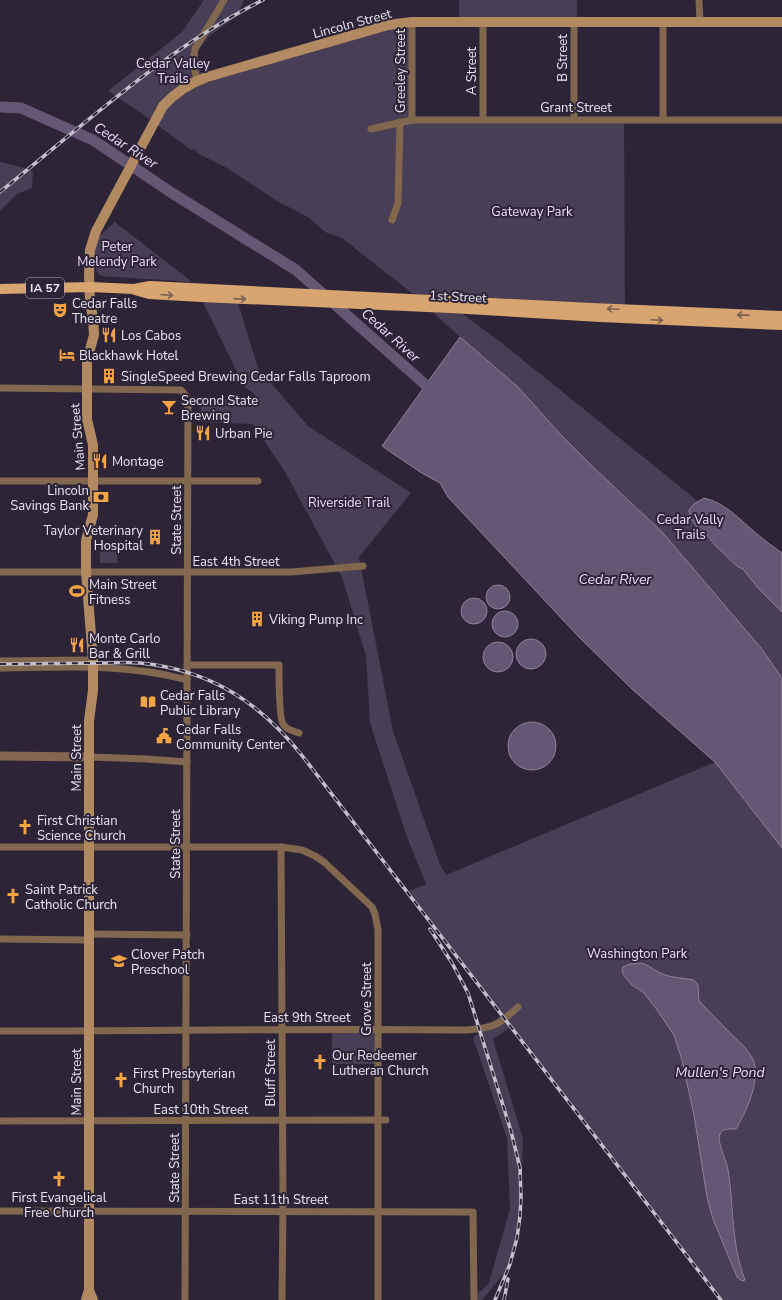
<svg xmlns="http://www.w3.org/2000/svg" width="782" height="1300" viewBox="0 0 782 1300" font-family="'Nunito Sans',sans-serif">
  <style>
    .green { fill: #483e55 }
    .water { fill: #645774; stroke: #8c829a }
    .lines { fill: none; stroke-linecap: round; stroke-linejoin: round }
    .river { stroke: #645774; stroke-width: 11 }
    .minor { stroke: #80674e; stroke-width: 7 }
    .tertiary { stroke: #80674e; stroke-width: 9 }
    .secondary { stroke: #b18a61; stroke-width: 10 }
    .primary { stroke: #d8a470; stroke-width: 10 }
    .rail-casing { stroke: #c5bfcc; stroke-width: 3.5 }
    .rail { stroke: #2d2537; stroke-width: 2; stroke-dasharray: 6; stroke-linecap: butt }
    .oneway { stroke: #7a5e51 }
    .labels { text-anchor: middle; stroke-width: 4; stroke-linejoin: round; paint-order: stroke }
    .shield { fill: #2d2537; stroke: #b2acba; stroke-width: 1 }
    .shield-label { font-size: 12px; font-weight: bold; fill: #ebe6f2 }
    .street-label { font-size: 13px; fill: #ebe6f2; stroke: #2d2537 }
    .park-label { font-size: 13px; fill: #ecddfe; stroke: #2d2537 }
    .poi-label { font-size: 13px; fill: #ebe6f2; stroke: #2d2537; text-anchor: start }
    .water-label { font-size: 14px; font-style: italic; fill: #eadbfc; stroke: #2d2537 }
  </style>
  <rect width="100%" height="100%" fill="#2d2537"/>
  <g class="green">
    <path d="M204,0H244L237,16L208,37L197,51L200,72L212,75L412,22V120H624L625,310L442,299L498,340L704,506L782,599V678L761,648L663,533L592,466L561,435L518,387L460,337L413,294L342,238L325,232L308,217L277,201L227,168L197,153V151L193,149L191,150L148,118L108,91L182,32Z"/>
    <rect x="459" y="0" width="118" height="22"/>
    <path d="M0,162L17,166L33,171L32,188L17,194L0,211Z"/>
    <path d="M115,222L192,282L101,276C92,270 93,245 99,237C103,232 110,227 115,222Z"/>
    <path d="M202,300H237L258,368L308,426L411,493L359,557L393,731L440,865L446,875L715,762L782,848V1300H723L511,1027L493,1039L523,1139L521,1198L511,1265L482,1300H471L489,1283L510,1209L507,1138L473,1038L502,1015L409,891L426,884L407,837L370,723L366,656L342,577L285,472L253,424L201,422V402C209,409 218,408 224,399L228,401H254L255,399L254,393L245,388Z"/>
    <path d="M100,546H118L117,563H100Z"/>
    <path d="M374,1032L375,1064H332V1033Z"/>
  </g>
  <g class="water">
    <path d="M460,337L518,387L561,435L592,466L663,533L761,648L782,678V848L715,762L633,690L578,636L448,497L440,483L420,472L382,446Z"/>
    <path d="M704,498C726,503 740,520 757,534C765,541 774,547 782,553V612L758,588L743,569L738,567L716,546L707,535L700,531L690,517L689,510L694,504Z"/>
    <circle cx="498" cy="597" r="12"/>
    <circle cx="474" cy="611" r="13"/>
    <circle cx="505" cy="624" r="13"/>
    <circle cx="531" cy="654" r="15"/>
    <circle cx="498" cy="657" r="15"/>
    <circle cx="532" cy="746" r="24"/>
    <path d="M639,963C649,964 653,970 662,974C672,978 684,978 694,980L698,985L699,1001C709,1011 719,1022 729,1032C738,1041 749,1049 754,1062C760,1082 746,1112 736,1129C731,1129 723,1128 720,1134C716,1141 727,1161 728,1170C734,1207 731,1244 745,1280L742,1281L737,1277L713,1219L707,1197L694,1115L682,1060L674,1035L655,1007L643,992L632,985L624,976L622,971L623,967L630,964Z"/>
  </g>
  <g class="lines">
    <path class="river" d="M0,107L21,108L93,140L172,193L296,270L437,395"/>
    <g class="minor">
      <path d="M699,0L700,22"/>
      <path d="M412,22V120"/>
      <path d="M483,22V119"/>
      <path d="M574,22V119"/>
      <path d="M197,81L193,62L195,49L224,0"/>
      <path d="M663,120V22"/>
      <path d="M371,129L412,120H782"/>
      <path d="M392,220L398,203L400,122"/>
      <path d="M0,388L181,390L188,398L185,1300"/>
      <path d="M0,481H258"/>
      <path d="M0,572H291L363,566"/>
      <path d="M0,661L93,660"/>
      <path d="M187,665H279C279,675 279,718 283,724C286,730 294,731 299,733"/>
      <path d="M0,668C62,667 127,663 187,680"/>
      <path d="M89,757L147,759L187,762"/>
      <path d="M0,847H281L302,850L315,856L324,862L372,907L375,914L378,930V1300"/>
      <path d="M281,847L283,1203L282,1300"/>
      <path d="M89,934L187,935"/>
      <path d="M0,939L89,940"/>
      <path d="M0,1031C156,1031 311,1028 467,1030C493,1028 499,1025 518,1007"/>
      <path d="M0,1121L386,1120"/>
      <path d="M0,1211L473,1212L474,1300"/>
    </g>
    <path class="tertiary" d="M0,756L89,757"/>
    <g class="secondary">
      <path d="M89,1290V721L93,690V660L86,572V541L88,532L93,515V445L87,419V360L94,335L93,318L90,302L89,275L90,250L96,231L163,106C175,93 190,83 207,77L388,25L412,22H782"/>
      <path d="M86,1300L89,1290L93,1300"/>
    </g>
    <g class="primary">
      <path d="M0,289L90,287L134,289L150,286L592,308L782,316"/>
      <path d="M135,290L149,294L201,297L450,308L600,317L782,325"/>
    </g>
    <defs>
      <g id="rail">
        <path d="M0,192C85,124 165,49 263,0"/>
        <path d="M0,664C34,664 67,663 101,663C114,663 127,662 140,663C211,670 261,703 304,758L721,1300"/>
        <path d="M430,929L452,963L468,993L511,1131L520,1168L521,1198L520,1216L517,1238L510,1264L495,1300"/>
        <path d="M504,1300L508,1279"/>
      </g>
    </defs>
    <use href="#rail" class="rail-casing"/>
    <use href="#rail" class="rail"/>
  </g>
  <defs><path id="oneway-shaft" d="M-6 0H5M1.5-3L5.5 0L1.5 3" fill="none" stroke-width="1.6" stroke-linecap="round" stroke-linejoin="round"/></defs>
  <g class="oneway">
    <use href="#oneway-shaft" transform="translate(167 295) rotate(3)"/>
    <use href="#oneway-shaft" transform="translate(240 299) rotate(2)"/>
    <use href="#oneway-shaft" transform="translate(613 309) rotate(-177)"/>
    <use href="#oneway-shaft" transform="translate(743 315) rotate(-178)"/>
    <use href="#oneway-shaft" transform="translate(657 320) rotate(3)"/>
  </g>
  <defs>
    <symbol id="theatre-bare" viewBox="-9 -9 18 18"><path d="M-5-5.5Q0-4 5-5.5V0Q5 5 0 6Q-5 5-5 0ZM-3.3-2.5H-1v1.5H-3.3ZM1-2.5H3.3v1.5H1ZM-2.8 1Q0 5.5 2.8 1Z" fill="#f4a345" stroke="#2d2537" stroke-width="2.5" paint-order="stroke"/></symbol>
    <symbol id="restaurant-bare" viewBox="-9 -9 18 18"><path d="M-5-6h1v4h1v-4h1v4h1v-4h1v5L-1.5 .5V6h-2V.5L-5-1ZM5-6V6H3V1.5H1.5Q1.5-4 5-6Z" fill="#f4a345" stroke="#2d2537" stroke-width="2.5" paint-order="stroke"/></symbol>
    <symbol id="hotel-bare" viewBox="-9 -9 18 18"><path d="M-6-4.5h1.5V1H6V5H4.5V3h-9V5H-6ZM-4 0a1.8 1.8 0 1 1 3.6 0ZM.5 0V-2.5h3Q6-2.5 6 0Z" fill="#f4a345" stroke="#2d2537" stroke-width="2.5" paint-order="stroke"/></symbol>
    <symbol id="building-bare" viewBox="-9 -9 18 18"><path d="M-4-6H4V6H1V3H-1V6H-4ZM-2.5-4.3h1.7v1.8h-1.7ZM.8-4.3h1.7v1.8H.8ZM-2.5-1h1.7V.8h-1.7ZM.8-1h1.7V.8H.8Z" fill="#f4a345" stroke="#2d2537" stroke-width="2.5" paint-order="stroke"/></symbol>
    <symbol id="bar-bare" viewBox="-9 -9 18 18"><path d="M-6-5H6L.8 .8V4.5H3.5V6h-7V4.5H-.8V.8Z" fill="#f4a345" stroke="#2d2537" stroke-width="2.5" paint-order="stroke"/></symbol>
    <symbol id="bank-bare" viewBox="-9 -9 18 18"><path d="M-6-4H6V4H-6ZM0-2.3a2.3 2.3 0 1 0 0 4.6a2.3 2.3 0 1 0 0-4.6Z" fill="#f4a345" stroke="#2d2537" stroke-width="2.5" paint-order="stroke"/></symbol>
    <symbol id="stadium-bare" viewBox="-9 -9 18 18"><path d="M0-5a6.5 5 0 1 0 0 10a6.5 5 0 1 0 0-10ZM-3.5-1.8h7v3.6h-7Z" fill="#f4a345" stroke="#2d2537" stroke-width="2.5" paint-order="stroke"/></symbol>
    <symbol id="library-bare" viewBox="-9 -9 18 18"><path d="M-6-4Q-3-5.5-.7-3.5V5Q-3 3-6 4ZM6-4Q3-5.5 .7-3.5V5Q3 3 6 4Z" fill="#f4a345" stroke="#2d2537" stroke-width="2.5" paint-order="stroke"/></symbol>
    <symbol id="civic-bare" viewBox="-9 -9 18 18"><path d="M-.6-6.5H3V-4.5H.6V-3L4-1V1h2V6H-6V1h2V-1L-.6-3ZM-1.2 2.5V6h2.4V2.5Z" fill="#f4a345" stroke="#2d2537" stroke-width="2.5" paint-order="stroke"/></symbol>
    <symbol id="church-bare" viewBox="-9 -9 18 18"><path d="M-1.2-6h2.4v3.5h3.3v2.4h-3.3V6h-2.4V-.1h-3.3v-2.4h3.3Z" fill="#f4a345" stroke="#2d2537" stroke-width="2.5" paint-order="stroke"/></symbol>
    <symbol id="school-bare" viewBox="-9 -9 18 18"><path d="M0-5L7-2L0 1L-7-2ZM-4 1L0 2.5L4 1V4Q0 6-4 4Z" fill="#f4a345" stroke="#2d2537" stroke-width="2.5" paint-order="stroke"/></symbol>
  </defs>
  <g fill-rule="evenodd">
    <use href="#theatre-bare" x="49" y="299" width="22" height="22"/>
    <use href="#restaurant-bare" x="98" y="324" width="22" height="22"/>
    <use href="#hotel-bare" x="56" y="344" width="22" height="22"/>
    <use href="#building-bare" x="98" y="365" width="22" height="22"/>
    <use href="#bar-bare" x="158" y="396" width="22" height="22"/>
    <use href="#restaurant-bare" x="192" y="422" width="22" height="22"/>
    <use href="#restaurant-bare" x="89" y="450" width="22" height="22"/>
    <use href="#bank-bare" x="90" y="486" width="22" height="22"/>
    <use href="#building-bare" x="144" y="526" width="22" height="22"/>
    <use href="#stadium-bare" x="66" y="580" width="22" height="22"/>
    <use href="#building-bare" x="246" y="608" width="22" height="22"/>
    <use href="#restaurant-bare" x="66" y="634" width="22" height="22"/>
    <use href="#library-bare" x="137" y="691" width="22" height="22"/>
    <use href="#civic-bare" x="153" y="725" width="22" height="22"/>
    <use href="#church-bare" x="14" y="816" width="22" height="22"/>
    <use href="#church-bare" x="2" y="885" width="22" height="22"/>
    <use href="#school-bare" x="108" y="950" width="22" height="22"/>
    <use href="#church-bare" x="309" y="1051" width="22" height="22"/>
    <use href="#church-bare" x="110" y="1069" width="22" height="22"/>
    <use href="#church-bare" x="48" y="1168" width="22" height="22"/>
  </g>
  <g class="labels">
    <rect class="shield" x="26" y="278" width="38" height="20" rx="3"/>
    <g class="shield-label">
      <text x="45" y="292">IA 57</text>
    </g>
    <g class="street-label">
      <text transform="translate(352 23) rotate(-15)" y="5">Lincoln Street</text>
      <text transform="translate(562 58) rotate(-90)" y="5">B Street</text>
      <text transform="translate(400 71) rotate(-90)" y="5">Greeley Street</text>
      <text transform="translate(471 71) rotate(-90)" y="5">A Street</text>
      <text x="576" y="112">Grant Street</text>
      <text transform="translate(458 296) rotate(3)" y="5">1st Street</text>
      <text transform="translate(77 437) rotate(-95)" y="5">Main Street</text>
      <text transform="translate(176 520) rotate(-90)" y="5">State Street</text>
      <text x="236" y="566">East 4th Street</text>
      <text transform="translate(76 758) rotate(-90)" y="5">Main Street</text>
      <text transform="translate(175 844) rotate(-90)" y="5">State Street</text>
      <text transform="translate(366 999) rotate(-90)" y="5">Grove Street</text>
      <text x="307" y="1022">East 9th Street</text>
      <text transform="translate(270 1073) rotate(-90)" y="5">Bluff Street</text>
      <text transform="translate(76 1082) rotate(-90)" y="5">Main Street</text>
      <text x="201" y="1114">East 10th Street</text>
      <text transform="translate(174 1168) rotate(-90)" y="5">State Street</text>
      <text x="281" y="1204">East 11th Street</text>
    </g>
    <g class="park-label">
      <text x="173" y="68">Cedar Valley<tspan x="173" dy="15">Trails</tspan></text>
      <text x="532" y="216">Gateway Park</text>
      <text x="117" y="251">Peter<tspan x="117" dy="15">Melendy Park</tspan></text>
      <text x="349" y="507">Riverside Trail</text>
      <text x="690" y="524">Cedar Vally<tspan x="690" dy="15">Trails</tspan></text>
      <text x="637" y="958">Washington Park</text>
    </g>
    <g class="poi-label">
      <text x="72" y="308">Cedar Falls<tspan x="72" dy="15">Theatre</tspan></text>
      <text x="121" y="340">Los Cabos</text>
      <text x="79" y="360">Blackhawk Hotel</text>
      <text x="121" y="381">SingleSpeed Brewing Cedar Falls Taproom</text>
      <text x="181" y="405">Second State<tspan x="181" dy="15">Brewing</tspan></text>
      <text x="215" y="438">Urban Pie</text>
      <text x="112" y="466">Montage</text>
      <text x="89" y="495" text-anchor="end">Lincoln<tspan x="89" dy="15">Savings Bank</tspan></text>
      <text x="143" y="535" text-anchor="end">Taylor Veterinary<tspan x="143" dy="15">Hospital</tspan></text>
      <text x="89" y="589">Main Street<tspan x="89" dy="15">Fitness</tspan></text>
      <text x="269" y="624">Viking Pump Inc</text>
      <text x="89" y="643">Monte Carlo<tspan x="89" dy="15">Bar &amp; Grill</tspan></text>
      <text x="160" y="700">Cedar Falls<tspan x="160" dy="15">Public Library</tspan></text>
      <text x="176" y="734">Cedar Falls<tspan x="176" dy="15">Community Center</tspan></text>
      <text x="37" y="825">First Christian<tspan x="37" dy="15">Science Church</tspan></text>
      <text x="25" y="894">Saint Patrick<tspan x="25" dy="15">Catholic Church</tspan></text>
      <text x="131" y="959">Clover Patch<tspan x="131" dy="15">Preschool</tspan></text>
      <text x="332" y="1060">Our Redeemer<tspan x="332" dy="15">Lutheran Church</tspan></text>
      <text x="133" y="1078">First Presbyterian<tspan x="133" dy="15">Church</tspan></text>
      <text x="59" y="1202" text-anchor="middle">First Evangelical<tspan x="59" dy="15">Free Church</tspan></text>
    </g>
    <g class="water-label">
      <text transform="translate(126 145) rotate(33)" y="5">Cedar River</text>
      <text transform="translate(391 335) rotate(42)" y="5">Cedar River</text>
      <text x="615" y="584">Cedar River</text>
      <text x="720" y="1077">Mullen's Pond</text>
    </g>
  </g>
</svg>
